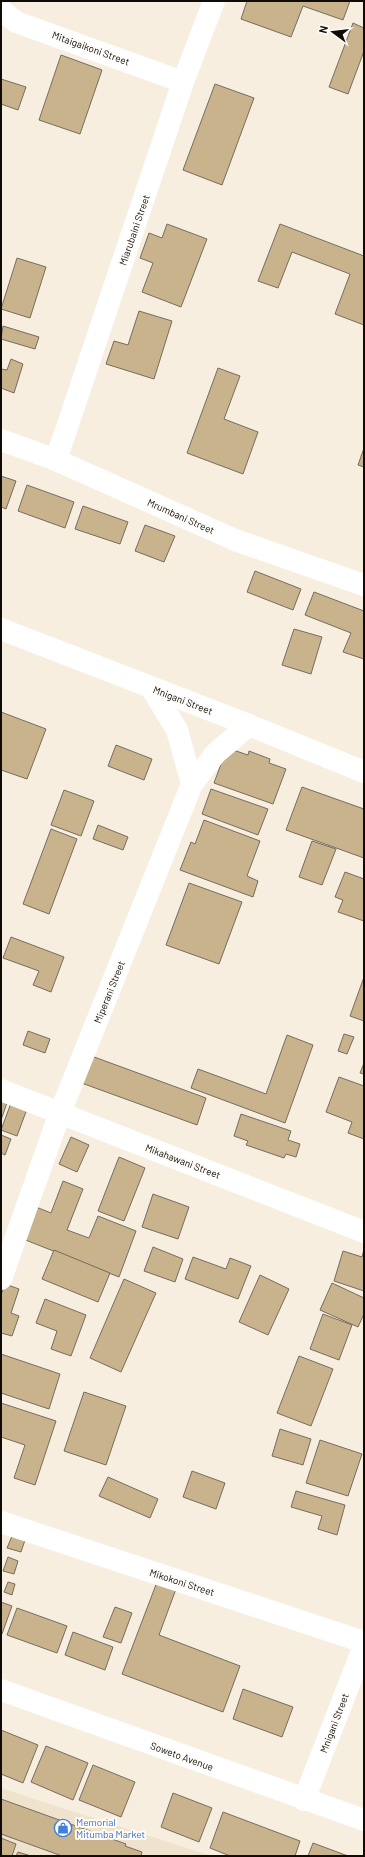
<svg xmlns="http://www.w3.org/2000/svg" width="365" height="1857" viewBox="0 0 365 1857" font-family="Barlow,sans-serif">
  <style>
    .built { fill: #efe3cd }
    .building { fill: #c8b38d; stroke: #756d60 }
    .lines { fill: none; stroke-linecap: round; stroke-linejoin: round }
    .minor { stroke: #fff; stroke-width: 22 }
    .tertiary { stroke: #fff; stroke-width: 22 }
    .labels { text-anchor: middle; stroke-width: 4; stroke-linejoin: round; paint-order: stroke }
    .street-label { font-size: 10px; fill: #0f0c07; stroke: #fefcf9 }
    .shop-label { font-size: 10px; fill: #366cbe; stroke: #fefcf9; text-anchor: start }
  </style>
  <rect width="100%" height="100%" fill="#f7eedf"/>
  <path class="built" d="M1,1788L37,1800L212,1856H1Z"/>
  <g class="building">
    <path d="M247,1H350L343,20L303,6L291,37L241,19Z"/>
    <path d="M353,23L364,28V51L348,94L329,87Z"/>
    <path d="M61,55L102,70L80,134L39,120Z"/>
    <path d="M1,79L26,87L18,110L1,104Z"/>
    <path d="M215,84L254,98L222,185L183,170Z"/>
    <path d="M167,224L207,239L181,307L142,292L153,263L140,258L149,233L162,238Z"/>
    <path d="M280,224L364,256V325L335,314L350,274L292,252L278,288L258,281Z"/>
    <path d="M17,258L46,267L30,318L1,309Z"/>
    <path d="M139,311L172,321L154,379L106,364L114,341L128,345Z"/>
    <path d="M3,326L39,337L35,349L1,339Z"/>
    <path d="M11,359L23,364L14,393L1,388V369L7,370Z"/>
    <path d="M218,368L240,376L224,419L258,432L243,474L187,453Z"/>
    <path d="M364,448V467L358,465Z"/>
    <path d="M1,476L16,481L6,509L1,507Z"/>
    <path d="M27,485L74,502L65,528L18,511Z"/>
    <path d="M83,506L128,522L120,544L75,529Z"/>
    <path d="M145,525L175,536L164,562L135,551Z"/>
    <path d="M255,571L301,589L293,610L247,592Z"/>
    <path d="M314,592L364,611V659L343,652L351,633L305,615Z"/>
    <path d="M294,629L322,637L311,674L282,665Z"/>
    <path d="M1,712L46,729L27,779L1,770Z"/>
    <path d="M116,745L152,759L144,780L108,766Z"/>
    <path d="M227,748L248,755L249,751L270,759L269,763L286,769L273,804L214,783Z"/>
    <path d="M302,787L364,809V858L286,830Z"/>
    <path d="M211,789L268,809L258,835L202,814Z"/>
    <path d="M64,790L94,801L81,836L51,825Z"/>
    <path d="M204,820L260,841L247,876L258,881L253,897L180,870L191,842L195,844Z"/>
    <path d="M98,825L128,837L123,850L93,839Z"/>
    <path d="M51,829L77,839L49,914L23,904Z"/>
    <path d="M312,841L336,849L322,885L299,877Z"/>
    <path d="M345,872L364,879V921L338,912L343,900L335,897Z"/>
    <path d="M189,883L242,902L219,964L166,945Z"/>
    <path d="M11,937L64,957L51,992L33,985L39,971L3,958Z"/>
    <path d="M364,977V1021L350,1016Z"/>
    <path d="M28,1031L50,1039L45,1053L23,1045Z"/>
    <path d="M344,1034L354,1037L347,1054L338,1051Z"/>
    <path d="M287,1035L313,1045L285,1123L191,1088L198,1069L266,1094Z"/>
    <path d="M86,1054L206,1098L197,1125L76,1081Z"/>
    <path d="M364,1063V1074L360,1073Z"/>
    <path d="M339,1077L364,1086V1139L348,1133L352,1122L326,1112Z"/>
    <path d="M1,1094L9,1097L1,1120Z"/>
    <path d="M11,1103L27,1109L17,1136L1,1130Z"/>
    <path d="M241,1114L291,1131L288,1140L300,1144L296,1157L286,1154L284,1158L246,1145L248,1141L234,1136Z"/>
    <path d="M1,1135L11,1139L5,1155L1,1153Z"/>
    <path d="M71,1137L89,1145L77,1172L59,1164Z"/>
    <path d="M119,1157L145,1168L124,1221L98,1211Z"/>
    <path d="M63,1181L83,1189L67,1230L89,1238L98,1216L136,1231L119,1277L23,1239L36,1207L51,1213Z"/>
    <path d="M153,1194L189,1207L178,1239L142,1227Z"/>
    <path d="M153,1247L183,1259L175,1282L144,1271Z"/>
    <path d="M364,1249V1291L334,1281L343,1251L362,1257Z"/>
    <path d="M54,1250L110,1273L98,1302L42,1279Z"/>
    <path d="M193,1257L226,1269L230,1258L251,1266L238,1299L185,1279Z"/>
    <path d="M260,1275L289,1289L268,1335L239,1322Z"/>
    <path d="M124,1279L156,1293L121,1372L90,1358Z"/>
    <path d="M332,1283L364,1298V1314L358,1327L320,1310Z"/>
    <path d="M5,1284L19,1289L11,1313L19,1316L12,1336L1,1333V1295Z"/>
    <path d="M45,1299L86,1315L71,1356L51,1349L57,1331L36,1323Z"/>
    <path d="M323,1314L352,1325L339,1360L310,1349Z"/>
    <path d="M1,1354L60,1374L49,1409L1,1393Z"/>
    <path d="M299,1356L333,1369L311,1426L277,1413Z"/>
    <path d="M84,1392L126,1406L106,1465L64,1451Z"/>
    <path d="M1,1403L56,1421L35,1485L14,1478L25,1445L1,1437Z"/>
    <path d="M280,1429L311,1439L303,1465L272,1456Z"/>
    <path d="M320,1440L362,1454L348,1496L306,1483Z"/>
    <path d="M192,1471L225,1483L216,1509L183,1497Z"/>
    <path d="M108,1477L158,1499L150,1518L99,1496Z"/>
    <path d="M296,1491L345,1505L337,1535L318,1529L322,1516L291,1507Z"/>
    <path d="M12,1536L25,1540L21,1552L7,1548Z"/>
    <path d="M8,1557L18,1561L14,1574L3,1571Z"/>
    <path d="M8,1582L15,1584L12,1595L4,1592Z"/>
    <path d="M157,1582L176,1589L159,1635L240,1666L223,1712L122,1674Z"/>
    <path d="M1,1602L12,1606L2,1634L1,1633Z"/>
    <path d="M115,1607L132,1613L121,1643L103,1637Z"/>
    <path d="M17,1608L67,1626L57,1653L7,1635Z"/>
    <path d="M73,1632L113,1647L105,1670L65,1655Z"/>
    <path d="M243,1689L293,1707L282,1737L233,1719Z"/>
    <path d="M1,1730L38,1745L23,1783L1,1774Z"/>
    <path d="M46,1746L88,1763L73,1800L31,1782Z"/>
    <path d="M93,1765L135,1782L121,1817L79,1800Z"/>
    <path d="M173,1793L212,1808L199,1842L161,1827Z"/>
    <path d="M1,1799L126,1844L125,1846L142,1852L141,1856H62L1,1834Z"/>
    <path d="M223,1812L300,1841L295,1856H230L210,1848Z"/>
    <path d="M1,1838L16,1844L12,1856H1Z"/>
    <path d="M313,1843L348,1856H308Z"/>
    <path d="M18,1852L31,1856H16Z"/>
  </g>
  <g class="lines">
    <g class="minor">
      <path d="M1,10L16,22L183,82"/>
      <path d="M1,440L56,460L235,540L364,585"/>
      <path d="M56,460L183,82L214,1"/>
      <path d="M1,629L249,725L364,772"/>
      <path d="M152,689L177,730L192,784"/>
      <path d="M1,1090L364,1232"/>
      <path d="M1,1279L60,1113L192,784L216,753L249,725"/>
      <path d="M1,1522L364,1642"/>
      <path d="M304,1800L364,1646"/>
    </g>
    <path class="tertiary" d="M1,1690L364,1820"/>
  </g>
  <defs>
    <symbol id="shop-ring" viewBox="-11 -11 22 22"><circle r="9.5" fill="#fefcf9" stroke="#3f7fe0" stroke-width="1.5"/><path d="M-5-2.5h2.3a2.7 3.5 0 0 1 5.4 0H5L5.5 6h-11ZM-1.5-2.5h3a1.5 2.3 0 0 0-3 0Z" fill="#3f7fe0"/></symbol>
  </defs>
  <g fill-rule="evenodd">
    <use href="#shop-ring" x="53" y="1818" width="20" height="20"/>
  </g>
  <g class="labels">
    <g class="street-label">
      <text transform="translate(91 48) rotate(20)" y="4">Mitaigaikoni Street</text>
      <text transform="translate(134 230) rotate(-71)" y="4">Miarubaini Street</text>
      <text transform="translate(181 516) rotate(24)" y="4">Mrumbani Street</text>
      <text transform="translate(183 700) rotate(21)" y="4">Mnigani Street</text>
      <text transform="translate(109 992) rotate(-68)" y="4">Miperani Street</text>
      <text transform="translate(183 1161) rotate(21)" y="4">Mikahawani Street</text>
      <text transform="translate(182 1582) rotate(18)" y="4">Mikokoni Street</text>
      <text transform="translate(334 1723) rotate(-69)" y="4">Mnigani Street</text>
      <text transform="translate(182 1756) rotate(20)" y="4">Soweto Avenue</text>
    </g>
    <g class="shop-label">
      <text x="76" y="1826">Memorial<tspan x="76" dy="12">Mitumba Market</tspan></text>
    </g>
  </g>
  <rect width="365" height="1857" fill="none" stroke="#0f0c07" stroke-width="4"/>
  <g transform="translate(333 32) rotate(285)" stroke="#fefcf9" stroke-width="3" paint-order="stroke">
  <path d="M0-3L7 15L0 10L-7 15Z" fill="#0f0c07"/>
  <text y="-6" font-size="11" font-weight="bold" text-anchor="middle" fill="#0f0c07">N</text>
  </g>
</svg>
